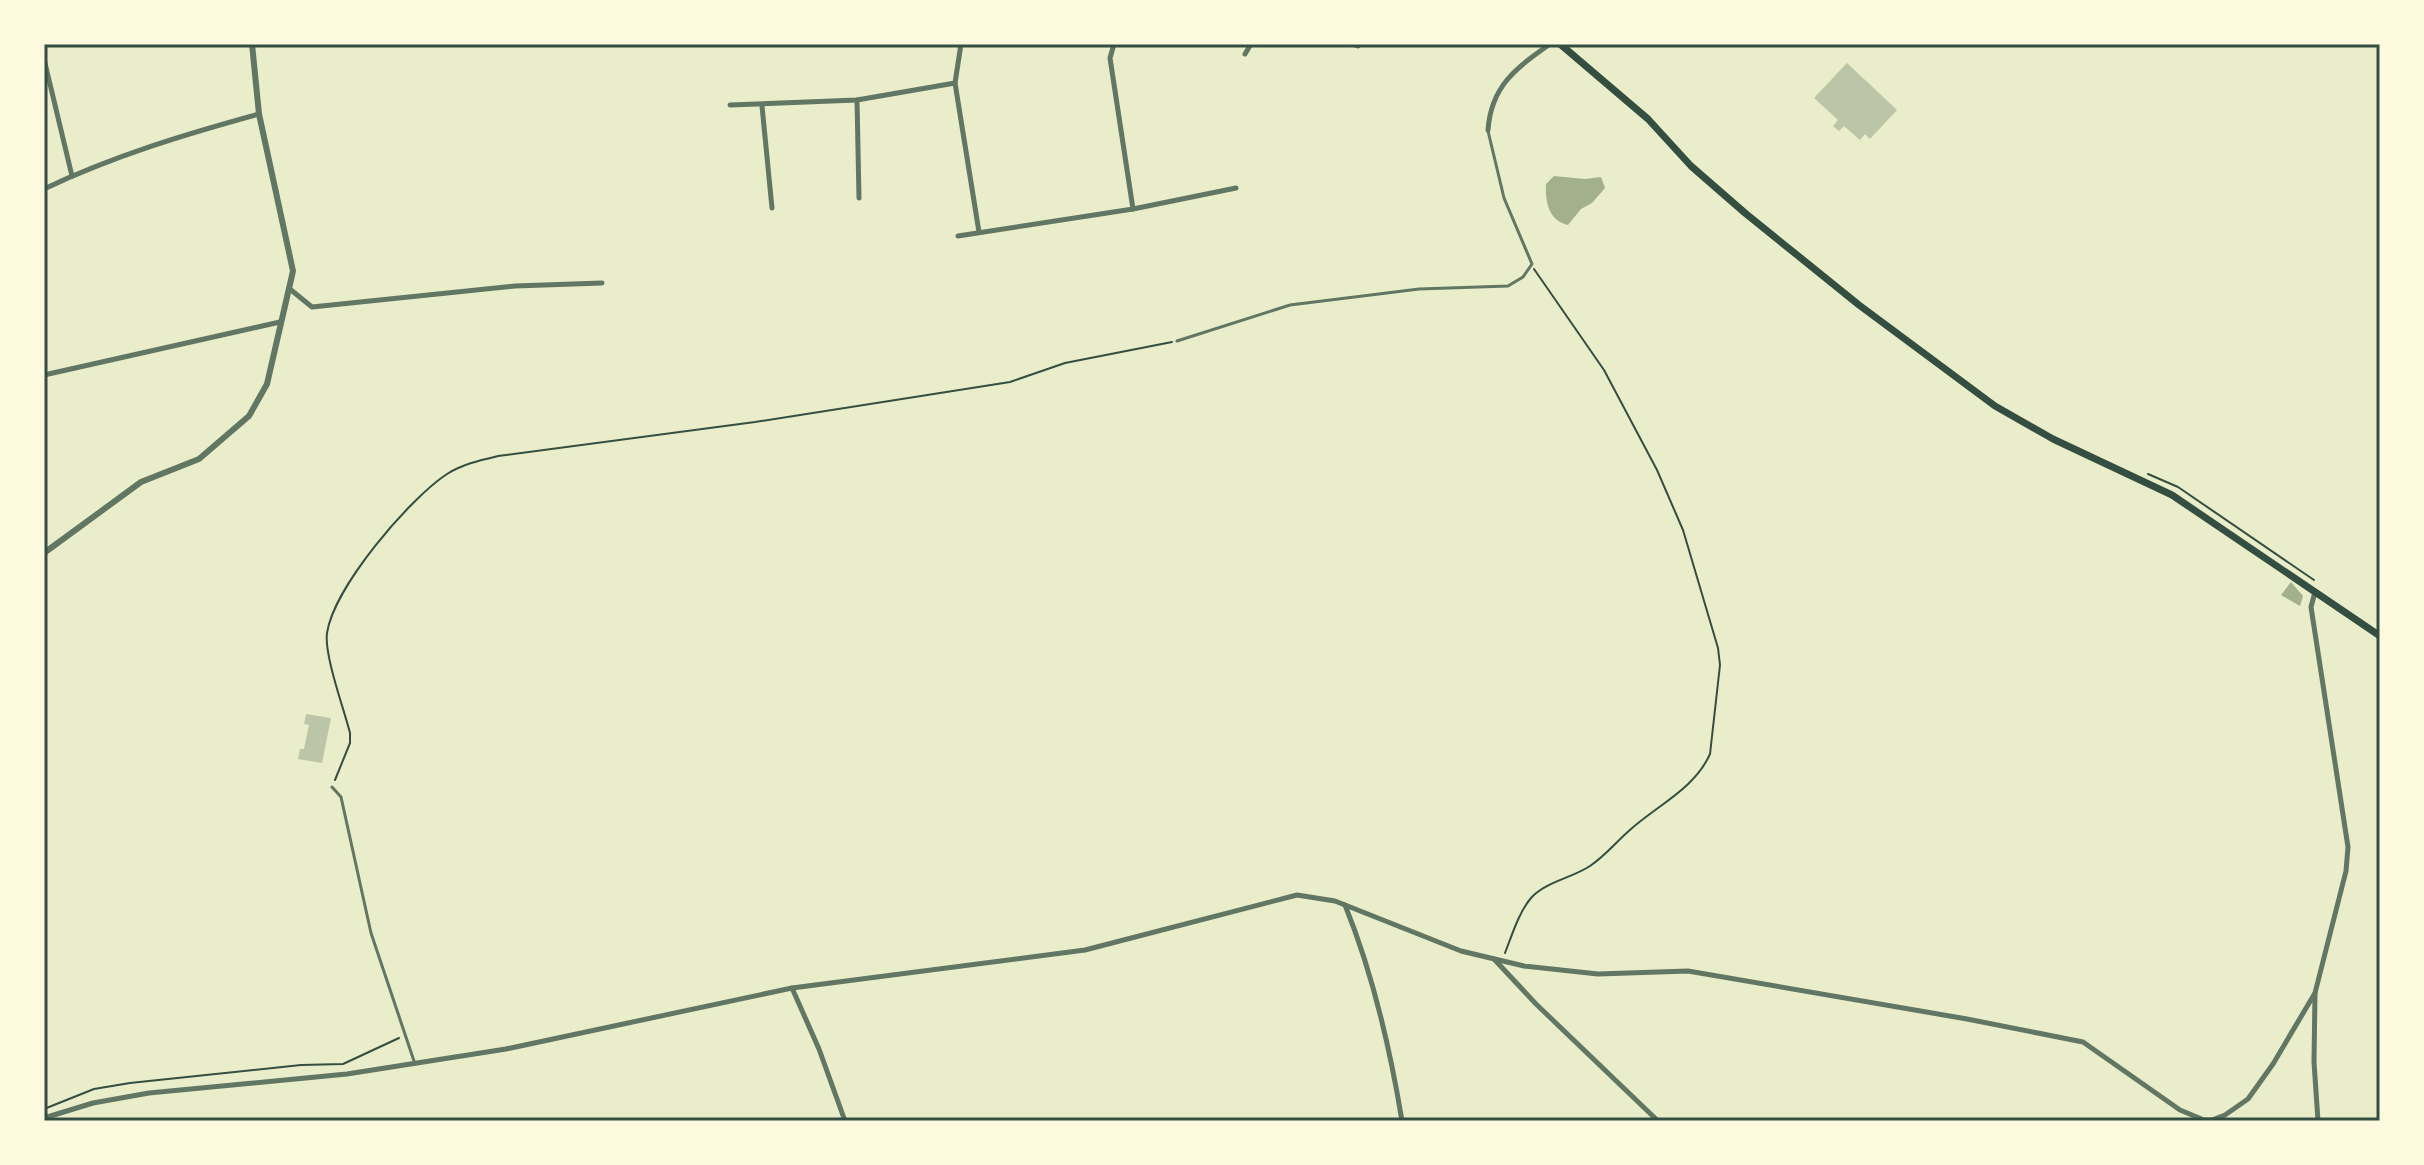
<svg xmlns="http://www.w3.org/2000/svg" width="2424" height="1165" viewBox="0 0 2424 1165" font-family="'Public Sans',sans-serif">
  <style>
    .water { fill: #a3b18a }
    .building { fill: #bcc5a7 }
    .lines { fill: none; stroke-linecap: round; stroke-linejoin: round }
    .path { stroke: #344e41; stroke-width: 2 }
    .service { stroke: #617663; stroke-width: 3 }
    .minor { stroke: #617663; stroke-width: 5 }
    .tertiary { stroke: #617663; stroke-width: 6 }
    .secondary { stroke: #344e41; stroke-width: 7 }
    .neatline { fill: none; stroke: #344e41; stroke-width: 3 }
  </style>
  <rect width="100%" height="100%" fill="#e9edc9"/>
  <g class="water">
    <path d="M1554,176L1585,179L1601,177L1605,188L1592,203L1581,209L1568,225C1549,221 1545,202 1546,184Z"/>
    <path d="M2291,582L2303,596L2300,606L2281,595Z"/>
  </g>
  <g class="building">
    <path d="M1847,63L1897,110L1870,139L1865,134L1860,140L1844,126L1839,131L1833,126L1838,120L1814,98Z"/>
    <path d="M306,714L331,718L322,763L298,759L300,749H304L309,725L304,724Z"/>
  </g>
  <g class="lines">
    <g class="path">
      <path d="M2148,474L2178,487L2314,580"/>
      <path d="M335,780L350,743V733C344,709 324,655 327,633C334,587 409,499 447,474C463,464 481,460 498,456L755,422L1010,382L1065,363L1172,342"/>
      <path d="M1505,953C1512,935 1519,912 1531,898C1545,882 1572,878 1590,866C1605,856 1617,841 1631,829C1658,805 1695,788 1710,754L1720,665L1718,648L1683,530L1657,470L1604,370L1534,269"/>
      <path d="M44,1109L94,1089L130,1083L301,1065L343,1064L399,1038"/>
    </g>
    <g class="service">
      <path d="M1177,341L1290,305L1419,289L1508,286L1523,277L1532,264L1504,198L1488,131"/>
      <path d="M332,787L341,797L371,933L415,1064"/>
    </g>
    <g class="minor">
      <path d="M961,44L955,83L979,232"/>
      <path d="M1114,44L1110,58L1133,209"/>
      <path d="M1352,44L1358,46"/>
      <path d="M1245,54L1251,44"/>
      <path d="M44,59L72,176"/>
      <path d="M857,100L859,198"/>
      <path d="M730,105L857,100L955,83"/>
      <path d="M762,106L772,208"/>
      <path d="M1488,130C1491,86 1516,68 1550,44"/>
      <path d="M44,189C113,156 186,134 259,114"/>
      <path d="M958,236L1133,209L1236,188"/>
      <path d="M291,290L312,307L515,286L602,283"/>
      <path d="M44,375L280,322"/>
      <path d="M2315,592L2311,607L2348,847L2346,871L2315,993L2314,1062L2318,1121"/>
      <path d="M1345,905C1373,974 1390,1048 1402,1121"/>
      <path d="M1494,959L1536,1004L1658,1121"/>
      <path d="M792,988L819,1049L845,1121"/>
      <path d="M44,1118L93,1103L149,1093L347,1074L506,1049L792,988L1085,950L1297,895L1335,901L1461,951L1524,966L1598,974L1688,971L1967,1019L2083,1042L2180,1110L2204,1120H2212L2225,1115L2248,1099L2273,1064L2315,993"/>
    </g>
    <path class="tertiary" d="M44,553L141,482L199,459L249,416L267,384L293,271L259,114L252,44"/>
    <path class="secondary" d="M1560,44L1648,119L1691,166L1745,213L1859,305L1995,406L2053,439L2172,495L2380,636"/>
  </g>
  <rect width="2424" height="1165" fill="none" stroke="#fefae0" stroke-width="92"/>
  <rect x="46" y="46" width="2332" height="1073" class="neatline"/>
</svg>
